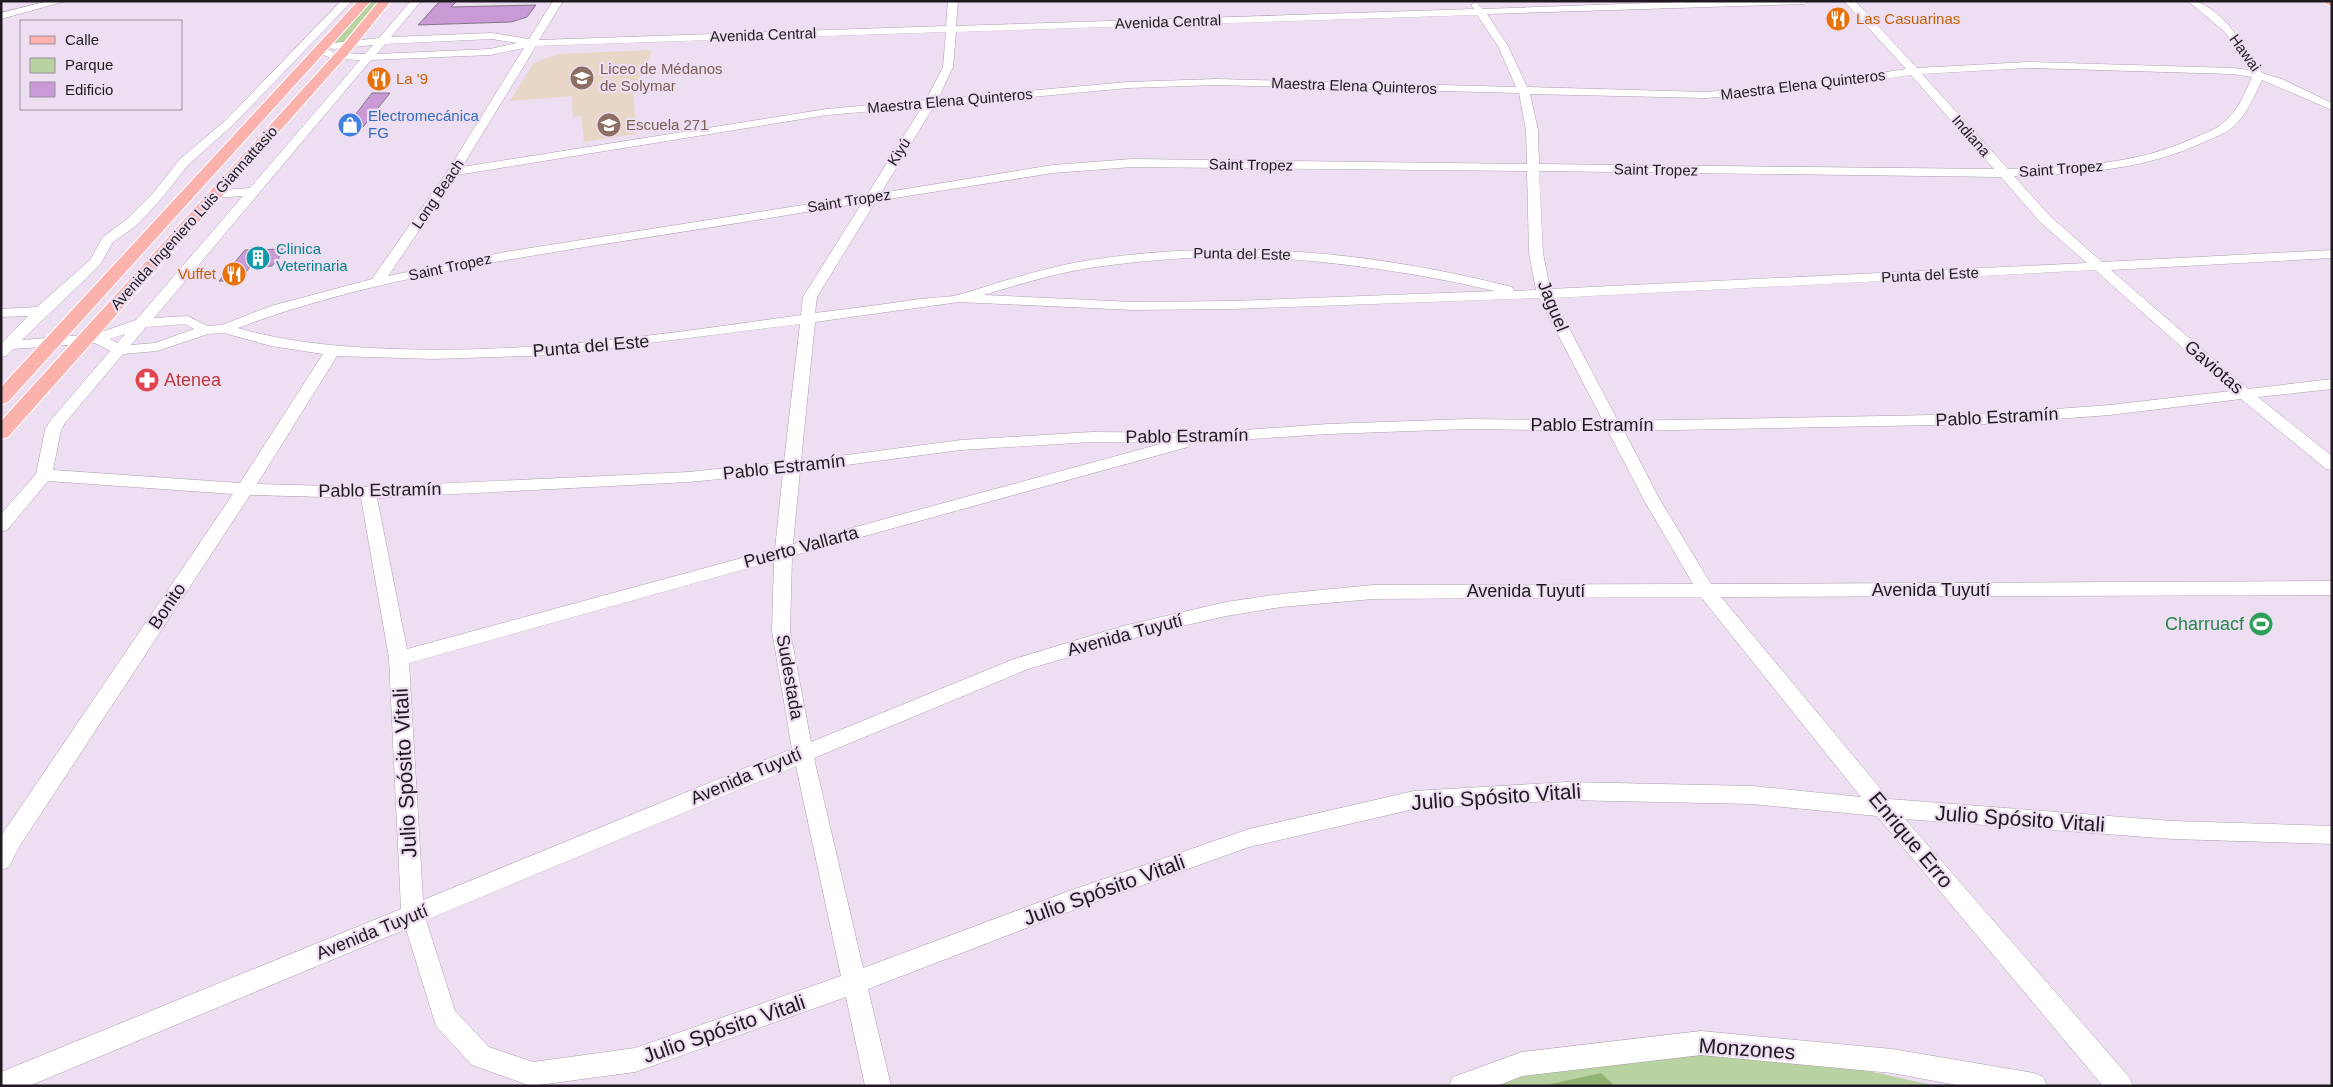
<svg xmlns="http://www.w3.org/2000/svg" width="2333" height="1087" viewBox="0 0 2333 1087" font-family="Helvetica,sans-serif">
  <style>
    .education { fill: #e8d7c6 }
    .green { fill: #b8d2a1 }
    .forest { fill: #92b472 }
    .building { fill: #c99ad5; stroke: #847688 }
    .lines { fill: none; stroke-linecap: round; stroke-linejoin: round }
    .minor-casing { stroke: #ad9fb1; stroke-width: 1 }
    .major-casing { stroke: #fff; stroke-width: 2 }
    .minor { fill: #fff; fill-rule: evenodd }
    .major { fill: #fbb2ad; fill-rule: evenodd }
    .labels { text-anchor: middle; stroke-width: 4.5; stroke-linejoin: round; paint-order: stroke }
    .far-food-label { font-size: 15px; fill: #c56008; stroke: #eedef1; text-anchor: start }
    .far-street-label { font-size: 15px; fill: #1f1920; stroke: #eedef1 }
    .far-education-label { font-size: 15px; fill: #785e54; stroke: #eedef1; text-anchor: start }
    .far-shop-label { font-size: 15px; fill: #366cbe; stroke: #eedef1; text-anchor: start }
    .far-culture-label { font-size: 15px; fill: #0d838f; stroke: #eedef1; text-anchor: start }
    .street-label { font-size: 18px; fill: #1f1920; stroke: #eedef1 }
    .health-label { font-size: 18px; fill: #be3a42; stroke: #eedef1; text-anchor: start }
    .leisure-label { font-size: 18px; fill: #27864d; stroke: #eedef1; text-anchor: end }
    .near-street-label { font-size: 21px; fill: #1f1920; stroke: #eedef1 }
  </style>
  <rect width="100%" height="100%" fill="#eedef1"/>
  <path class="education" d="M652,50L633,92L637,134L584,142L581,116L573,117L572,96L510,101L533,64L546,58L559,54Z"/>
  <g class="green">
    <path d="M371,1H379L341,45H331Z"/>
    <path d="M1702,1048L1864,1070L1937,1086H1485L1527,1074Z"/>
  </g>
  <path class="forest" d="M1601,1073L1615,1086H1542Z"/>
  <g class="building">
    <path d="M440,1H457L451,7L536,5L527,17L511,22L418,25Z"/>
    <path d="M372,93H390L363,127L345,128Z"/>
    <path d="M286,249L272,266L250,267L238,281H219L245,250Z"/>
  </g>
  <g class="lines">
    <defs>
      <g id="minor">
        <path d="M48,1H66L1,19V13Z"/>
        <path d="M341,1H352L234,124L188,165L162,198L137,225L113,242L100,265L22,340L96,334L136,320L243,196L214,198L208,194L210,191L250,188L360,60L333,59L317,52V48H325L335,53L365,54L373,45L333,49L328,46L333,43L379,38L411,1H421L391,37L492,33L529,39L553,1H563L539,40L946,26L948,1H958L956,26L1474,9L1471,5L1476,2L1483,9L1707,1H1809L1804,4L1487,14L1508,46L1527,87L1706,92L1808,84L1906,69L1844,1H1855L1917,68L2028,62L2232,68L2250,70L2225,32L2188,1C2220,1 2246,49 2262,73L2282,79L2332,103V110L2262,80C2254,97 2246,116 2232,128C2224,134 2213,138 2204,142C2144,170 2080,174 2014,176L2050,216L2102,262L2332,250V258L2111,270L2248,389L2332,379V389L2258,397L2332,456V470L2326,469L2241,399L2110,415L1987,424L1624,431L1660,500L1711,584L2332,581V595L1721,597L1889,799L2173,821L2332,826V844L2173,839L1905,819L2129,1077L2133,1086H2103L1877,816L1752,804L1567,800L1414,809L1249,847L1076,909L868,989L891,1086H865L846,997L635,1072L531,1086L472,1065L436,1026L406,929L29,1086H1V1072L401,909L389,658L361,498L250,495L19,847L9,867L1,870V837L3,833L233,494L48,481L7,530L1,532V514L36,474L45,430L50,421L110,351L95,343L13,349L6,356L1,357V344L28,316L1,317V309L37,307L90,260L103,237L127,219L154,192L180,159L226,120ZM1477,15L1498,46L1516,87L1216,79L1128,82L938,99L953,67L956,32ZM946,32L943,67L926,100L827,109L462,167L536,46ZM492,39L517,43L490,49L377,54L385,44ZM524,48L447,172L372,279L271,306L222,325L208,326L187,316L154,318L371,60L490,55ZM2028,68L2232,74L2252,77C2245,93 2238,111 2224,122C2216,130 2204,133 2194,138C2135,165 2072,167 2008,169L1922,74ZM1911,75L1994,169L1539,164L1538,130L1530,94L1706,98L1808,90ZM1216,85L1519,93L1526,130L1527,164L1132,159L1053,165L881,193L934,106L1128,88ZM922,107L867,195L505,252L388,276L457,175L827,115ZM1132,167L1527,171L1529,253L1536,290L1514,291L1512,287C1377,253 1242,239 1104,258C1055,264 1007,280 962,294C949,298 933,297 920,299C885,304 850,309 815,313L817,297L876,201L1053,173ZM1539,171L2001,177L2040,222L2087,263L1550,289L1543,253ZM862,203L803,297L801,315C666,334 532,354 395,349C341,347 290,343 238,328C349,286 468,266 585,247C677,233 769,218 862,203ZM1238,256C1326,260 1409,271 1495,291L1233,301L1133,302L984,295C1023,283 1063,271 1103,266C1148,260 1193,257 1238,256ZM2095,270L2231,391L2110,405L1987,414L1618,421L1553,298ZM1539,298L1603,421L1468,419L1328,424L1203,433L1092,432L961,440L801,461L815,322L959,302L1133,310L1233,309ZM185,324L194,329L155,343L131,345L146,327ZM800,324L784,462L689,472L368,487L257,484L337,356L434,359L554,355ZM224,333L271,346L323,354L240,483L53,470L61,430L65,423L123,354L157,351L208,334ZM125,334L117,343L110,339ZM1468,429L1608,431L1644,500L1693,584L1373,585L1281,594L1226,602L1123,626L1014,659L811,742L790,631L792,556L1188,447L1190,443L1328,434ZM1092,442L1164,443L793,544L800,471L961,450ZM783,473L775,549L407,649L377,498L689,482ZM774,561L772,631L792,749L423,900L409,663ZM1701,597L1861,797L1752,786L1567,782L1414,791L1249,829L1072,890L863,968L814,758L1028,669L1148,634L1226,616L1281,607L1373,599ZM796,766L841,976L635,1048L533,1062L489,1047L455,1011L426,920Z"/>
        <path d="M1701,1031L1892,1049L2034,1073L2043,1077L2047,1086H1962L1892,1073L1701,1055L1522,1076L1497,1086H1449L1453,1077L1522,1052Z"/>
      </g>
      <g id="major">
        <path d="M358,1H371L8,402L1,404V387Z"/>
        <path d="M379,1H391L350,52L8,437L1,439V421L342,46Z"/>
        <path d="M2322,1H2332V7Z"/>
      </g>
    </defs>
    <use href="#minor" class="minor-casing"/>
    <use href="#major" class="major-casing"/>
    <use href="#minor" class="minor"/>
    <use href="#major" class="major"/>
  </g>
  <defs>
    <symbol id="restaurant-disc" viewBox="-11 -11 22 22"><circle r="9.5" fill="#e8710a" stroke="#eedef1"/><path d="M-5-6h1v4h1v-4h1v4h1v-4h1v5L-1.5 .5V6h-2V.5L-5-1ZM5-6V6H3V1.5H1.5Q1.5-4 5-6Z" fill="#fff"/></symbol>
    <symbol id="school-disc" viewBox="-11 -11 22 22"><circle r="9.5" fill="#8d6e63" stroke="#eedef1"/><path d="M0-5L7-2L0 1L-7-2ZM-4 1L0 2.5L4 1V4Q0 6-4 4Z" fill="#fff"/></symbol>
    <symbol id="shop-disc" viewBox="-11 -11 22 22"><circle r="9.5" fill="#3f7fe0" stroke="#eedef1"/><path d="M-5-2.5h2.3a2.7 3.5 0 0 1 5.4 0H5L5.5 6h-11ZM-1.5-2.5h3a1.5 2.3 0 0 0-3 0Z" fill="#fff"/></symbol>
    <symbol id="building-disc" viewBox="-11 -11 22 22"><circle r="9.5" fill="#0f9aa8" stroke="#eedef1"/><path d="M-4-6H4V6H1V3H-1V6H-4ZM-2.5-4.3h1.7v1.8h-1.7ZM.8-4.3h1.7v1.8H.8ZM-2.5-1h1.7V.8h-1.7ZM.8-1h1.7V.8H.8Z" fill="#fff"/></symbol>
    <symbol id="pharmacy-disc" viewBox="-11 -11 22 22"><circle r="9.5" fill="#e0444e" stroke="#eedef1"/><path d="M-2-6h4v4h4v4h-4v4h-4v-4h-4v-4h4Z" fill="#fff"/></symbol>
    <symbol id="stadium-disc" viewBox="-11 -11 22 22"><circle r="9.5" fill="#2e9e5b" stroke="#eedef1"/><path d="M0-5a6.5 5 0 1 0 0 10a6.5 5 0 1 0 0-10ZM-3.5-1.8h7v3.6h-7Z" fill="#fff"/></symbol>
  </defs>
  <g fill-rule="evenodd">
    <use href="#restaurant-disc" x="1824" y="5" width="28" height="28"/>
    <use href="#school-disc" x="568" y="64" width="28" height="28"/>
    <use href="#restaurant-disc" x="365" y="65" width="28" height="28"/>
    <use href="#shop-disc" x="336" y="111" width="28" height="28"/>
    <use href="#school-disc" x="595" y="111" width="28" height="28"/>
    <use href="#building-disc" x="244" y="244" width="28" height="28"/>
    <use href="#restaurant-disc" x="220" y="260" width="28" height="28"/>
    <use href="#pharmacy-disc" x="133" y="366" width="28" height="28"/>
    <use href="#stadium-disc" x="2247" y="610" width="28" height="28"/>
  </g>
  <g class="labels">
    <g class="far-food-label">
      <text x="1856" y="24">Las Casuarinas</text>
      <text x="396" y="84">La '9</text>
      <text x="216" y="279" text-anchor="end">Vuffet</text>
    </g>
    <g class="far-street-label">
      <text transform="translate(1168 22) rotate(-2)" y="5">Avenida Central</text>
      <text transform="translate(763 35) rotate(-2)" y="5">Avenida Central</text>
      <text transform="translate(2245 53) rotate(54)" y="5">Hawai</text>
      <text transform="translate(1803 85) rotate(-7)" y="5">Maestra Elena Quinteros</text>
      <text transform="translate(1354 86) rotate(2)" y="5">Maestra Elena Quinteros</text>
      <text transform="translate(950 101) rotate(-5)" y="5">Maestra Elena Quinteros</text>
      <text transform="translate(1971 136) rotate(49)" y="5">Indiana</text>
      <text transform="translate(899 152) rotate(-58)" y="5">Kiyú</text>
      <text transform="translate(1251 165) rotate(1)" y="5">Saint Tropez</text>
      <text transform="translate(2061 169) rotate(-4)" y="5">Saint Tropez</text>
      <text transform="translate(1656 170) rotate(1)" y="5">Saint Tropez</text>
      <text transform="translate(438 194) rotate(-56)" y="5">Long Beach</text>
      <text transform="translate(849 201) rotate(-9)" y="5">Saint Tropez</text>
      <text transform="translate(194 218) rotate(-48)" y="5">Avenida Ingeniero Luis Giannattasio</text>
      <text transform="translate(1242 254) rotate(1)" y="5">Punta del Este</text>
      <text transform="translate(450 267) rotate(-12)" y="5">Saint Tropez</text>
      <text transform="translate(1930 275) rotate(-3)" y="5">Punta del Este</text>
    </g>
    <g class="far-education-label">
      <text x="600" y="74">Liceo de Médanos<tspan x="600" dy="17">de Solymar</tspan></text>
      <text x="626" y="130">Escuela 271</text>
    </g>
    <g class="far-shop-label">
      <text x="368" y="121">Electromecánica<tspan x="368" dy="17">FG</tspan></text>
    </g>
    <g class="far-culture-label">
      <text x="276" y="254">Clinica<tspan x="276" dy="17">Veterinaria</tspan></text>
    </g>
    <g class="street-label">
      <text transform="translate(1553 306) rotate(68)" y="6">Jaguel</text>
      <text transform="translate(591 346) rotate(-5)" y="6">Punta del Este</text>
      <text transform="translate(2214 367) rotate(41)" y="6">Gaviotas</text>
      <text transform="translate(1997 417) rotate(-3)" y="6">Pablo Estramín</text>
      <text x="1592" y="431">Pablo Estramín</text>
      <text transform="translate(1187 436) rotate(-1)" y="6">Pablo Estramín</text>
      <text transform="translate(784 467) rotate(-6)" y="6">Pablo Estramín</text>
      <text transform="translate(380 490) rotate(-1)" y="6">Pablo Estramín</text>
      <text transform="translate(801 547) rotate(-15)" y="6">Puerto Vallarta</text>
      <text x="1931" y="596">Avenida Tuyutí</text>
      <text x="1526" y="597">Avenida Tuyutí</text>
      <text transform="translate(167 606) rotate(-56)" y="6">Bonito</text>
      <text transform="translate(1125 635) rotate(-15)" y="6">Avenida Tuyutí</text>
      <text transform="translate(790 677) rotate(80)" y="6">Sudestada</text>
      <text transform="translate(746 776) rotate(-23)" y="6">Avenida Tuyutí</text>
      <text transform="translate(372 932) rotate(-22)" y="6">Avenida Tuyutí</text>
    </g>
    <g class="health-label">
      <text x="164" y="386">Atenea</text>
    </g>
    <g class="leisure-label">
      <text x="2244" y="630">Charruacf</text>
    </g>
    <g class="near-street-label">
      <text transform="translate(405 773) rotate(-93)" y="7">Julio Spósito Vitali</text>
      <text transform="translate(1496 797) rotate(-4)" y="7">Julio Spósito Vitali</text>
      <text transform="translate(2020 819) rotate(4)" y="7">Julio Spósito Vitali</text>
      <text transform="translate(1911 840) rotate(50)" y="7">Enrique Erro</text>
      <text transform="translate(1104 890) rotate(-20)" y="7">Julio Spósito Vitali</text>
      <text transform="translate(724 1029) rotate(-19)" y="7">Julio Spósito Vitali</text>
      <text transform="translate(1747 1049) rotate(4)" y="7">Monzones</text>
    </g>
  </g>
  <rect width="2333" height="1087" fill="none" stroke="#1f1920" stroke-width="5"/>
  <rect x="20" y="20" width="162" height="90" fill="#eedef1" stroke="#9b8f9d"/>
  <rect x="30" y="36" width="25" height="8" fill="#fbb2ad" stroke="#9b8f9d"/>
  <text x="65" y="45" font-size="15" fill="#1f1920">Calle</text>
  <rect x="30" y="58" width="25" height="15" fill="#b8d2a1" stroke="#9b8f9d"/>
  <text x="65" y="70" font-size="15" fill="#1f1920">Parque</text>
  <rect x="30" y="82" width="25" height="15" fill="#c99ad5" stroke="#9b8f9d"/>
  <text x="65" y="95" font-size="15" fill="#1f1920">Edificio</text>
</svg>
